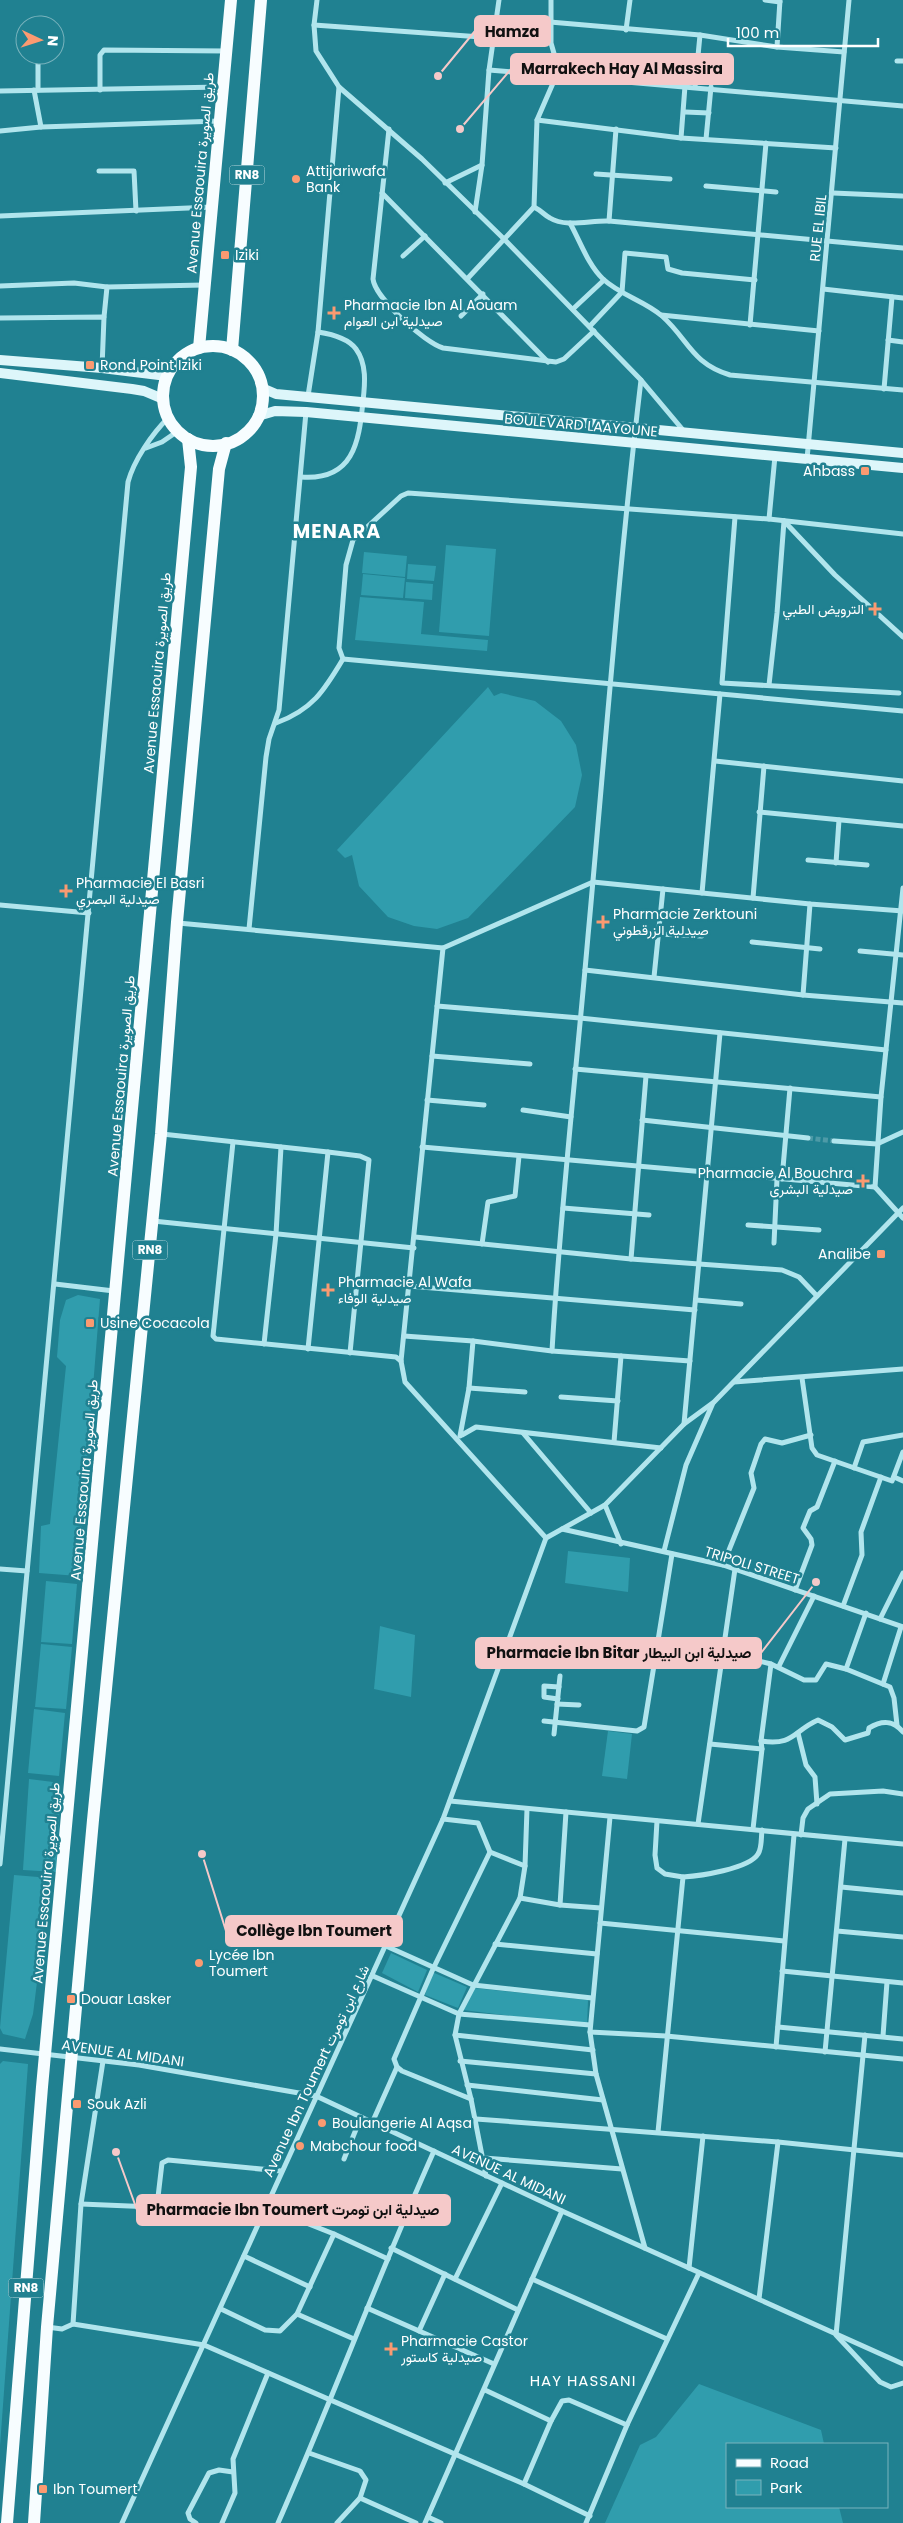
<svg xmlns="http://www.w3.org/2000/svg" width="903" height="2523" viewBox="0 0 903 2523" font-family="Poppins,Vazirmatn,sans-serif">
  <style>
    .green { fill: #309dad }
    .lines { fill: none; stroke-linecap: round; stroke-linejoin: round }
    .street-tunnel { stroke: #4d9aa7; stroke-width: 5; stroke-dasharray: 5 2.5; stroke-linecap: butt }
    .street { stroke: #b1e5ed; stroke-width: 5 }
    .secondary { stroke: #ddf6fa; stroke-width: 10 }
    .primary { stroke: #f7fdff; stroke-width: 12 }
    .poi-dot { fill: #fb9a71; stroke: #208191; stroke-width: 2 }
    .labels { text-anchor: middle; stroke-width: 5; stroke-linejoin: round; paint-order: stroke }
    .shield { fill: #208191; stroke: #bcd9de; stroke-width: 1 }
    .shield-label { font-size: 12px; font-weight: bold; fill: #fff }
    .poi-label { font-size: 14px; fill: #fff; stroke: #208191; text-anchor: start }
    .street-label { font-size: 14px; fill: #fff; stroke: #208191 }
    .neighbourhood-label { font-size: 15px; letter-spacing: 1px; fill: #fff; stroke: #208191 }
    .district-label { font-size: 19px; font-weight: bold; letter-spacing: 1px; fill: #fff; stroke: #208191 }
    .leader { fill: none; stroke: #f5c9c9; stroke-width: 2 }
    .callout-dot { fill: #f5c9c9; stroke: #208191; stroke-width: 2 }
    .callout { fill: #f5c9c9; stroke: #f5c9c9; stroke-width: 2 }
    .callout-label { font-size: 15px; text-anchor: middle; font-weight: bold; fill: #111 }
  </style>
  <rect width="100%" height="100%" fill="#208191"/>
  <g class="green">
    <path d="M446,545L496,549L489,636L439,632Z"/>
    <path d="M364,552L407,556L405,577L362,573Z"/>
    <path d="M408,564L436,566L434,581L407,579Z"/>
    <path d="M363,574L405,578L403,598L361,595Z"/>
    <path d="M406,582L433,584L432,600L405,598Z"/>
    <path d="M360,597L424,602L421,634L488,640L487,651L355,640Z"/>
    <path d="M488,687L494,696L501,693L535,701L561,721L576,745L582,775L575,807L468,918L437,929L414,926L388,917L359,886L352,855L345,858L337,850Z"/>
    <path d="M78,1295L100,1299L78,1576L39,1573L41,1526L50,1524L66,1366L57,1357L60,1320L66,1300Z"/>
    <path d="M568,1551L630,1558L628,1592L565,1583Z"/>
    <path d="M46,1581L77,1584L72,1644L41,1642Z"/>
    <path d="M380,1626L415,1635L411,1697L374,1689Z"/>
    <path d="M41,1644L72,1647L66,1709L35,1707Z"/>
    <path d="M34,1709L65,1713L59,1776L28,1773Z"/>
    <path d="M608,1731L632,1734L627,1779L602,1776Z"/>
    <path d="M29,1779L61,1783L56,1872L23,1870Z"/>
    <path d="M14,1875L50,1878L33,2014L25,2039L3,2034L0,2028Z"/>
    <path d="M391,1953L427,1970L418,1992L382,1973Z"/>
    <path d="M432,1972L467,1987L458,2008L425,1995Z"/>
    <path d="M474,1988L588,2000L587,2025L463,2010Z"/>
    <path d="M3,2061L28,2064L0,2446V2064Z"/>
    <path d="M699,2384L821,2430L824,2444H727V2507H839L843,2523H605L640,2445L656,2437Z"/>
  </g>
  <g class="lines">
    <path class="street-tunnel" d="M808,1138L834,1141"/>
    <g class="street">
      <path d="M317,0L314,25L316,51L339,87L422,159L504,239L641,380L683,430"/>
      <path d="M765,0L780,2"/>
      <path d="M550,22L700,35L777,47L844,52"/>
      <path d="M314,25L495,38"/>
      <path d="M626,30L630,0"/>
      <path d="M777,47L780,0"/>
      <path d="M897,61H903"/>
      <path d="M489,70L903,106"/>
      <path d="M695,87L700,35"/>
      <path d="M34,90L41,127"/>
      <path d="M38,90V57"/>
      <path d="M100,90V55L104,50L226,51"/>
      <path d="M0,91L222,87"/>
      <path d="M685,112L709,113"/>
      <path d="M537,120L681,138L836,148"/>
      <path d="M389,129L373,279C375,298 425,343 443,348L556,362L564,359L594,331"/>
      <path d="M0,131L41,127L219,121"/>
      <path d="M681,138L685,86"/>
      <path d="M706,139L711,87"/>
      <path d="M99,171H134L136,211"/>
      <path d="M596,174L670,179"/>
      <path d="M445,183L482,165"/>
      <path d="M706,186L776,192"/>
      <path d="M382,193L548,362"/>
      <path d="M833,193L902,196"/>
      <path d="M534,207C542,211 544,215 550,218C566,228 591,220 609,221L903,248"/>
      <path d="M475,212L482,165L489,70L499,0"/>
      <path d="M0,216L212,207"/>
      <path d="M609,221L616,129"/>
      <path d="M570,223C580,241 588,265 603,279C620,295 645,301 662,316C689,340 691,363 730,375L903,390"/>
      <path d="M403,256L425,236"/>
      <path d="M468,278L534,207L537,120L557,74V64L551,43V0"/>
      <path d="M0,286L74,283L107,287L204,285"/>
      <path d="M823,289L903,298"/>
      <path d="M573,309L604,280"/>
      <path d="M661,315L819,331"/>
      <path d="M461,316L483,294"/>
      <path d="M104,317L107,287"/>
      <path d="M0,318L104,317L102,368"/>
      <path d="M750,325L766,143"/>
      <path d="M590,326L622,292L625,253L666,257L668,269L682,273L755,280"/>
      <path d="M888,340L903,342"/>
      <path d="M884,389L892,297"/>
      <path d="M308,396L318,332L339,87"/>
      <path d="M146,448L162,442L178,431"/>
      <path d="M807,459L849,0"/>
      <path d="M301,477C353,481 359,443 363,401C365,384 367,364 356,349C348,338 331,334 318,332"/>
      <path d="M735,517L722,683L899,693"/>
      <path d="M769,519L775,456"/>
      <path d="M784,521L835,575L903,637"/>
      <path d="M343,659L339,648L346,565L353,540L401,496L408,493L769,519L903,534"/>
      <path d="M343,659L903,711"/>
      <path d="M769,685L777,613L784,521"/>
      <path d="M276,723C312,710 324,691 343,659"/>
      <path d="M715,761L903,781"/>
      <path d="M759,812L903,826"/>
      <path d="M808,860L867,865"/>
      <path d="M836,863L839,820"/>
      <path d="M903,888L881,1097L875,1187L903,1218"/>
      <path d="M702,893L720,694"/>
      <path d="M753,898L764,766"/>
      <path d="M0,905L89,913"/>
      <path d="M178,923L443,948L593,882L810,904L903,911"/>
      <path d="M249,929L266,757L269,739L279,710L306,412"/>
      <path d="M658,934L702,936"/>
      <path d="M752,942L820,949"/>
      <path d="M443,948L401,1361L405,1382L546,1538"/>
      <path d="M860,951L903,955"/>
      <path d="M585,970L803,995L903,1003"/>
      <path d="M654,977L663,889"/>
      <path d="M803,995L810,904"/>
      <path d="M437,1006L580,1018L886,1050"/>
      <path d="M432,1056L530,1064"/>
      <path d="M575,1069L881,1097"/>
      <path d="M427,1100L484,1105"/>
      <path d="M523,1110L571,1117"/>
      <path d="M642,1120L808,1138"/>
      <path d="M162,1134L328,1152L360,1156L369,1160L350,1353"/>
      <path d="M834,1141L877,1144L903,1132"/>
      <path d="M233,1142L213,1336L216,1339L396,1357L401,1361"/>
      <path d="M422,1147L875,1187"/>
      <path d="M782,1179L790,1088"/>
      <path d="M563,1208L649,1215"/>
      <path d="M153,1221L414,1248"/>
      <path d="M748,1225L819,1230"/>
      <path d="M415,1237L631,1259L782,1270L799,1277L817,1296"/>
      <path d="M774,1243L777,1179"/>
      <path d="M482,1244L488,1202L515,1196L519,1156"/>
      <path d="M631,1259L646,1076"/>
      <path d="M55,1284L114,1291"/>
      <path d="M409,1286L695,1310"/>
      <path d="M696,1300L741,1304"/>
      <path d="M404,1336L473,1341L552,1351L690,1361"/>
      <path d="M264,1344L276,1234L281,1147"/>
      <path d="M308,1349L328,1152"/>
      <path d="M552,1351C560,1212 576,1075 588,936C605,751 619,565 641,380"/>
      <path d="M802,1378L812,1448L817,1455L892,1481L903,1452"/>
      <path d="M734,1382L903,1369"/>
      <path d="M469,1388L525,1392"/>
      <path d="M561,1397L618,1401"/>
      <path d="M684,1424L720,1033"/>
      <path d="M523,1433L591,1513"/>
      <path d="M462,1435L476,1427L661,1448"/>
      <path d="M460,1436L469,1388L473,1341"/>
      <path d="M614,1442L621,1356"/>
      <path d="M854,1468L863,1442L903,1435"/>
      <path d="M894,1477L903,1481"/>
      <path d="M605,1505L621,1544"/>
      <path d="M562,1529L723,1565L903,1627"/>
      <path d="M546,1538L605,1505L684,1424L714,1402L903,1208"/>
      <path d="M664,1551L686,1465L713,1403"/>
      <path d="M723,1565L754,1488L751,1473L761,1444L765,1439L782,1443L811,1435"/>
      <path d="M0,1569L27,1571"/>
      <path d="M795,1590L812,1545L811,1539L803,1528L810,1511L817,1507L835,1461"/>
      <path d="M843,1606L862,1555L861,1532L881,1477"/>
      <path d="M880,1619L903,1573"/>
      <path d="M722,1652L771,1664L804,1680H816L826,1664L846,1669L866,1613"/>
      <path d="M771,1664L761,1741C794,1746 793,1731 818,1720L832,1727L845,1740L868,1733L869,1728C882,1720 893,1720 903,1732"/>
      <path d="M779,1666L814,1596"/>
      <path d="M846,1669L890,1687L894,1698L897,1725"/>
      <path d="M883,1684L901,1627"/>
      <path d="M558,1699L544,1697V1686L559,1687"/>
      <path d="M557,1704L579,1705"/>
      <path d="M544,1721L637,1731L644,1727L672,1554"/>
      <path d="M798,1733L806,1765L815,1777L817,1804"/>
      <path d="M554,1734L560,1676"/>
      <path d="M710,1744L762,1749"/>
      <path d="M450,1801L903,1844"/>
      <path d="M610,1817L590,2032L666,2036L903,2059"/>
      <path d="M443,1819L478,1823L490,1852"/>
      <path d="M657,1821L655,1855L657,1868L665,1874L683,1877L658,2132"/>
      <path d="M698,1824L735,1569"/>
      <path d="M753,1829L762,1749L761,1741"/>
      <path d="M801,1835L803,1818L808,1809L830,1794L883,1791L903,1794"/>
      <path d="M0,1864L128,482C134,460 152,434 168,418"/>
      <path d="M683,1877C699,1876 749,1869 758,1854C762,1848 761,1838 762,1830"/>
      <path d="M841,1887L903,1893"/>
      <path d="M520,1898L560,1905L601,1908"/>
      <path d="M560,1905L566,1812"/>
      <path d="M600,1923L784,1941"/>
      <path d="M837,1931L903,1937"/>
      <path d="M495,1944L597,1954"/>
      <path d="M386,1946L473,1985L592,1998"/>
      <path d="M782,1971L903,1983"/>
      <path d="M373,1976L459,2014L590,2025"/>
      <path d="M778,2027L903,2039"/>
      <path d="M590,2032L596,2074L645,2248"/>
      <path d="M455,2035L593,2050"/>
      <path d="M865,2035L836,2335L880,2382L891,2387L903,2383"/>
      <path d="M883,2036L887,1982"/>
      <path d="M776,2047L794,1835"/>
      <path d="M0,2049L139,2065L316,2096L562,2211L903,2364"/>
      <path d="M825,2052L845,1839"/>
      <path d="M460,2061L596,2074"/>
      <path d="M467,2085L603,2100"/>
      <path d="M471,2099L402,2071L397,2067L394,2059L433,1969L490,1852L525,1866"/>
      <path d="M476,2119L778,2142L903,2155"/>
      <path d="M372,2123L397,2067"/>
      <path d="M484,2158L622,2169"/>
      <path d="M344,2159L361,2117"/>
      <path d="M486,2176L471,2099L455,2035L459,2014L520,1898L525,1866L527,1809"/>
      <path d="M81,2204L153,2207L158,2197L162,2163L168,2160L281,2171"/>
      <path d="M266,2207L334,2234L388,2259"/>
      <path d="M391,2248L518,2310"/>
      <path d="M244,2256L310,2287"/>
      <path d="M689,2268L703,2136"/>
      <path d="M455,2279L502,2183"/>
      <path d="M532,2279L667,2339"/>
      <path d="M759,2299L778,2142"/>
      <path d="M367,2308L494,2364"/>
      <path d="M221,2309L265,2330L280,2331L297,2314L334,2234"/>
      <path d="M297,2314L354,2339"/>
      <path d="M73,2324L204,2345L524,2484L590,2516"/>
      <path d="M47,2327L62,2329L73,2324L81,2204L103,2061"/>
      <path d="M419,2331L445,2274"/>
      <path d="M485,2390L551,2421"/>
      <path d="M309,2453L360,2471L366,2480L360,2498L416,2523"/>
      <path d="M524,2484L551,2421L562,2401L569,2400L627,2425"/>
      <path d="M428,2517L441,2523"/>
      <path d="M122,2523L443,1819L546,1538"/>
      <path d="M196,2523L190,2519L188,2513L209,2473L219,2470L233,2472"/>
      <path d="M222,2523L235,2493L233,2459L268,2373"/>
      <path d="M278,2523C332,2400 379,2274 434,2151"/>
      <path d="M337,2523L360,2498"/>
      <path d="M425,2523L562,2211"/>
      <path d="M586,2523L627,2425L699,2273"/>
    </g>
    <g class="secondary">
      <path d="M0,360L102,368L167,376"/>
      <path d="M0,373L132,389L144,391L163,399"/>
      <path d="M262,388L276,394L903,453"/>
      <path d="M258,416L275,411L306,412L903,468"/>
    </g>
    <g class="primary">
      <circle cx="213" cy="396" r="50"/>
      <path d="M199,348L231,0"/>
      <path d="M232,350L261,0"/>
      <path d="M7,2523L42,2087L191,467L188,439"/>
      <path d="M34,2523L47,2327L93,1820L161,1134L177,922L219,469L226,443"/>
    </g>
  </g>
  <g class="poi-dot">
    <circle cx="296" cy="179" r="5"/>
    <rect x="220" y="250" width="10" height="10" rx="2.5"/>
    <path d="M331.5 305.5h5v5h5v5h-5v5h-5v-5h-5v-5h5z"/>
    <rect x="85" y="360" width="10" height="10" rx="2.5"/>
    <rect x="860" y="466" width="10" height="10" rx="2.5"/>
    <path d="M872.5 601.5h5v5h5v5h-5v5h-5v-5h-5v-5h5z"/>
    <path d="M63.5 883.5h5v5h5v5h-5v5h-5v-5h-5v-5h5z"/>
    <path d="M600.5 914.5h5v5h5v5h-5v5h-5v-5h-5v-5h5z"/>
    <path d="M860.5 1173.5h5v5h5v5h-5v5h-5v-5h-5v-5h5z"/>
    <rect x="876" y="1249" width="10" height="10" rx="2.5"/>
    <path d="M325.5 1282.5h5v5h5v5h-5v5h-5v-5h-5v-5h5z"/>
    <rect x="85" y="1318" width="10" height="10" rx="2.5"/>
    <circle cx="199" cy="1963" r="5"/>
    <rect x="66" y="1994" width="10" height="10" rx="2.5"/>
    <rect x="72" y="2099" width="10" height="10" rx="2.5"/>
    <circle cx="322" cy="2123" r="5"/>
    <circle cx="300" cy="2146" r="5"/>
    <path d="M388.5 2341.5h5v5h5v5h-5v5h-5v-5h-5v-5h5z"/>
    <rect x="38" y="2484" width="10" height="10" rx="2.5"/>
  </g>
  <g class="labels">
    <g class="shield">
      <rect x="229.5" y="165.5" width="35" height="19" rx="4"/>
      <rect x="132.5" y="1240.5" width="35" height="19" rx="4"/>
      <rect x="8.5" y="2278.5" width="35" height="19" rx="4"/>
    </g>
    <g class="shield-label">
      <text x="247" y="179">RN8</text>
      <text x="150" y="1254">RN8</text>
      <text x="26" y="2292">RN8</text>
    </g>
    <g class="poi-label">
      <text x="306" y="176">Attijariwafa<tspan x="306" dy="16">Bank</tspan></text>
      <text x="235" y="260">Iziki</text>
      <text x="344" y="310">Pharmacie Ibn Al Aouam<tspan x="344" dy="16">صيدلية ابن العوام</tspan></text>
      <text x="100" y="370">Rond Point Iziki</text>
      <text x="855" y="476" text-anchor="end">Ahbass</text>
      <text x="864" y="614" text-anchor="end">الترويض الطبي</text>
      <text x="76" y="888">Pharmacie El Basri<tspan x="76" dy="16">صيدلية البصري</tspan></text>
      <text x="613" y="919">Pharmacie Zerktouni<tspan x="613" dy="16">صيدلية الزرقطوني</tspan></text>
      <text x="853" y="1178" text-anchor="end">Pharmacie Al Bouchra<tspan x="853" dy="16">صيدلية البشرى</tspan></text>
      <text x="871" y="1259" text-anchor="end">Analibe</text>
      <text x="338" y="1287">Pharmacie Al Wafa<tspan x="338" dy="16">صيدلية الوفاء</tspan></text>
      <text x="100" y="1328">Usine Cocacola</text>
      <text x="209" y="1960">Lycée Ibn<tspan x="209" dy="16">Toumert</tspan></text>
      <text x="81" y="2004">Douar Lasker</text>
      <text x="87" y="2109">Souk Azli</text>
      <text x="332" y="2128">Boulangerie Al Aqsa</text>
      <text x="310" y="2151">Mabchour food</text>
      <text x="401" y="2346">Pharmacie Castor<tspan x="401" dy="16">صيدلية كاستور</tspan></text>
      <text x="53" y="2494">Ibn Toumert</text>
    </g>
    <g class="street-label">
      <text transform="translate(200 173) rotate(-85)" y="5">Avenue Essaouira طريق الصويرة</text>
      <text transform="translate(818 228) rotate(-84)" y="5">RUE EL IBIL</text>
      <text transform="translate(581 425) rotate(5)" y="5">BOULEVARD LAAYOUNE</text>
      <text transform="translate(157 673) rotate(-85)" y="5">Avenue Essaouira طريق الصويرة</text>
      <text transform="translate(121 1076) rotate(-85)" y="5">Avenue Essaouira طريق الصويرة</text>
      <text transform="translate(84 1480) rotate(-85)" y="5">Avenue Essaouira طريق الصويرة</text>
      <text transform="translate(752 1565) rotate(17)" y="5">TRIPOLI STREET</text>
      <text transform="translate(46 1883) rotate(-85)" y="5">Avenue Essaouira طريق الصويرة</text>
      <text transform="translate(123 2053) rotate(8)" y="5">AVENUE AL MIDANI</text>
      <text transform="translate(316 2071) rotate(-65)" y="5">Avenue Ibn Toumert شارع ابن تومرت</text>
      <text transform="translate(509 2174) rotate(25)" y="5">AVENUE AL MIDANI</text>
    </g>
    <g class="neighbourhood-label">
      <text x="583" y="2386">HAY HASSANI</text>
    </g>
    <g class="district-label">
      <text x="337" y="538">MENARA</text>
    </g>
  </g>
  <path class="leader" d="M438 76L475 31M460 129L511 69M816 1582L761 1653M202 1854L226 1931M116 2152L137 2210"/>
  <g class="callout-dot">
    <circle cx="438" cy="76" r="5"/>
    <circle cx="460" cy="129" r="5"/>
    <circle cx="816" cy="1582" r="5"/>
    <circle cx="202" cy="1854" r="5"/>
    <circle cx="116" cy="2152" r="5"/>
  </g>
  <g class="callout">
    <rect x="475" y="16" width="75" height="30" rx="5"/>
    <rect x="511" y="54" width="222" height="30" rx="5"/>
    <rect x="476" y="1638" width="285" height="30" rx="5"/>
    <rect x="226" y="1916" width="176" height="30" rx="5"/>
    <rect x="137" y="2195" width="313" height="30" rx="5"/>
  </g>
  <g class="callout-label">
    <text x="512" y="37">Hamza</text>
    <text x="622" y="74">Marrakech Hay Al Massira</text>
    <text x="619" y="1658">Pharmacie Ibn Bitar صيدلية ابن البيطار</text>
    <text x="314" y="1936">Collège Ibn Toumert</text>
    <text x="293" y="2215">Pharmacie Ibn Toumert صيدلية ابن تومرت</text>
  </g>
  <rect x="726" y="2443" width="162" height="65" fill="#208191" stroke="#79b3bd"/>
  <rect x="736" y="2459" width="25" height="8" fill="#f7fdff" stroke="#79b3bd"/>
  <text x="770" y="2468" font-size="15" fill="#ffffff">Road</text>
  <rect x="736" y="2480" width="25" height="15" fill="#309dad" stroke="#79b3bd"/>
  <text x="770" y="2493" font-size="15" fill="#ffffff">Park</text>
  <g transform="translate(40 40) rotate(94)"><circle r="24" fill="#208191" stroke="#79b3bd"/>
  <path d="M0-4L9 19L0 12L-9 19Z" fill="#fb9a71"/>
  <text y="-8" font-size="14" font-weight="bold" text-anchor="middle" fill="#ffffff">N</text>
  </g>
  <path d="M728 38v8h150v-8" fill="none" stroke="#ffffff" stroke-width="2.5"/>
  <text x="736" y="38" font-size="15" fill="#ffffff" stroke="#208191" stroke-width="4" paint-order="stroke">100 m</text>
</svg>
